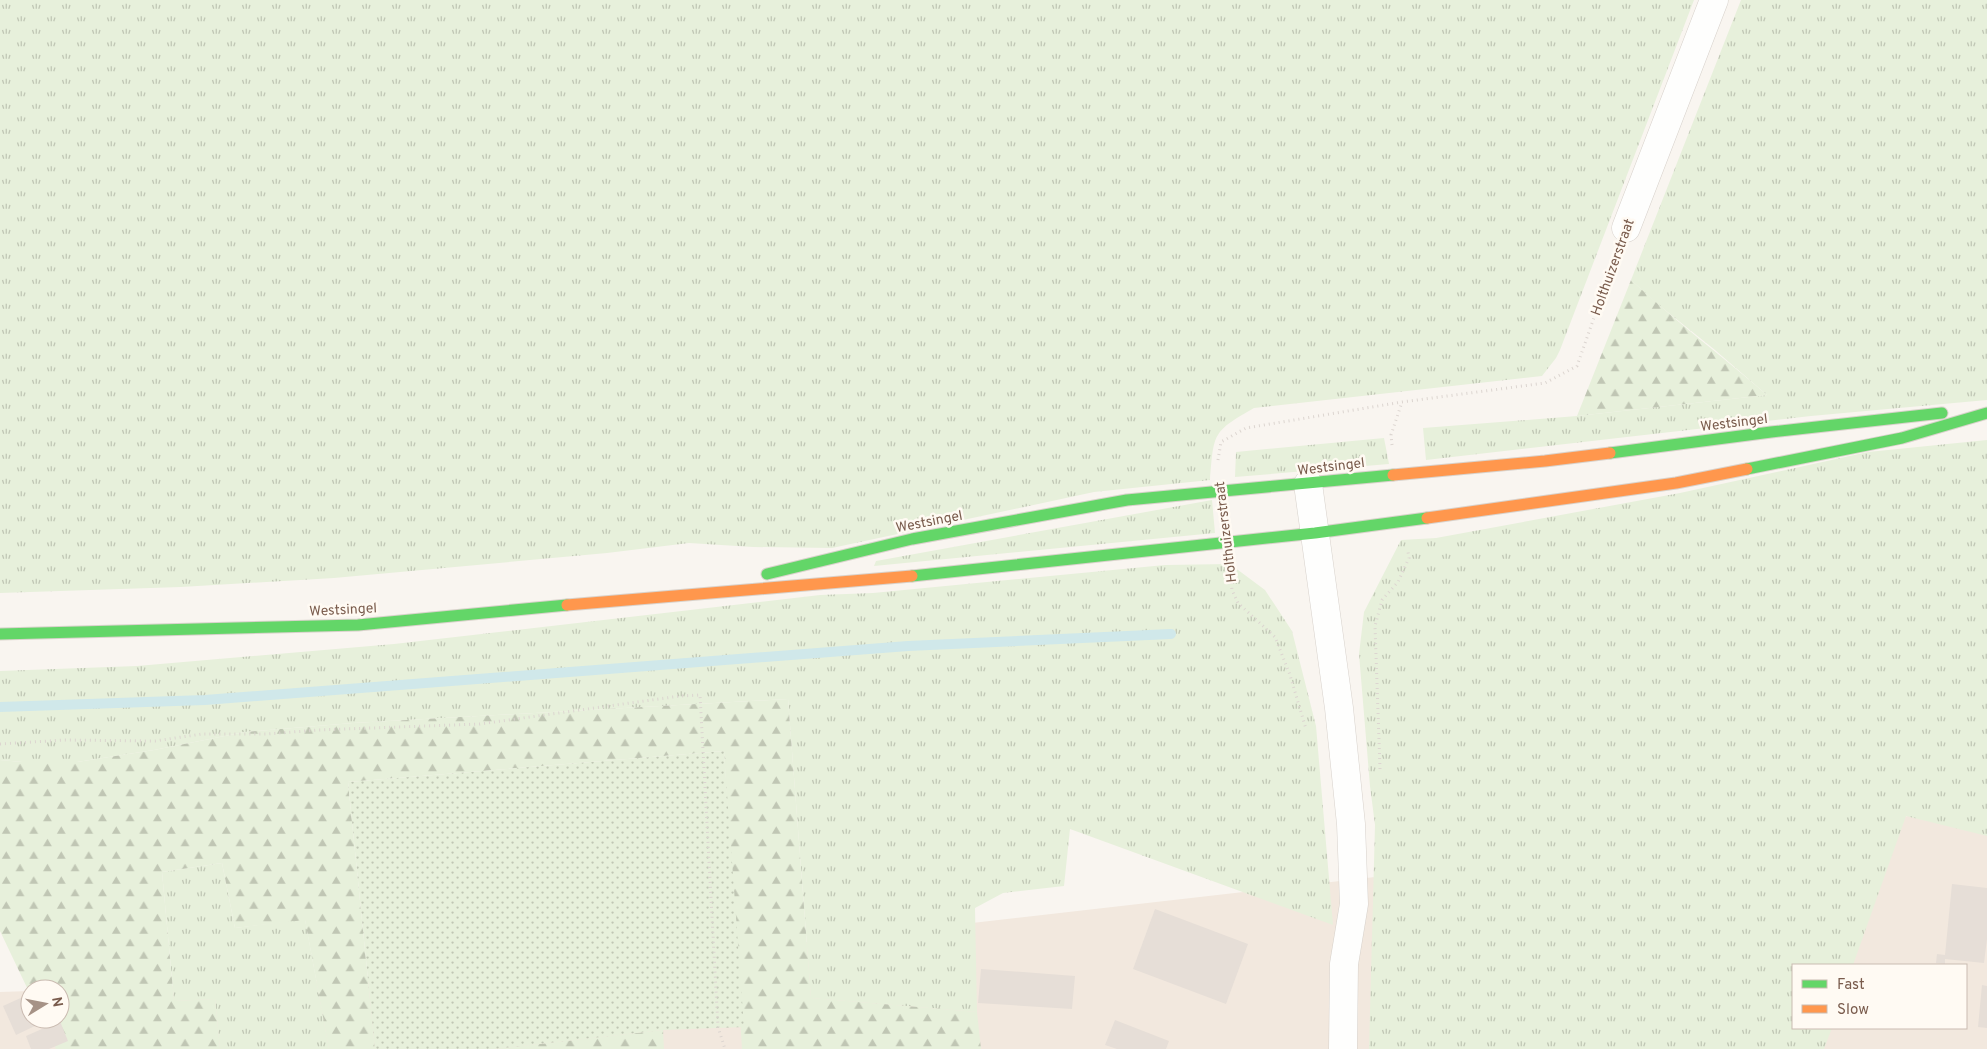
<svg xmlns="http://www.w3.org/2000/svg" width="1987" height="1049" viewBox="0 0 1987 1049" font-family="Overpass,sans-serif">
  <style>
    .residential { fill: #f2e8de; fill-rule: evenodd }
    .grass { fill: url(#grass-tufts) }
    .forest { fill: url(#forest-firs) }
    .garden { fill: url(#garden-dots) }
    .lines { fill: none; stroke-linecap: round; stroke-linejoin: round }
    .stream { stroke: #d0e8ea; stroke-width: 10 }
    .building { fill: #e6ded7 }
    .street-casing { stroke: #d7d1cb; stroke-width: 29 }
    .fast-casing { stroke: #d9d2cb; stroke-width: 13 }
    .slow-casing { stroke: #d9d2cb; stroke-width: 13 }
    .path { stroke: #dcd5d0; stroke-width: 3; stroke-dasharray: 1 4; stroke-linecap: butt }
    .street { stroke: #fefefd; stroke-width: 28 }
    .fast { stroke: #63d668; stroke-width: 11 }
    .slow { stroke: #ff974d; stroke-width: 11 }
    .labels { text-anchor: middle; stroke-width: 5; stroke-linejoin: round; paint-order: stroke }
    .street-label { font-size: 14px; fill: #7a5c4d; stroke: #fffaf3 }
  </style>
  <defs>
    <pattern id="grass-tufts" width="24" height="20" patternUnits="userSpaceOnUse" patternTransform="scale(1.25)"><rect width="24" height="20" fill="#e7f0db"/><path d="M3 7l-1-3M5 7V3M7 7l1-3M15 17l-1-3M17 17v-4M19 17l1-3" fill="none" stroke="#c0c6b4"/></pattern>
    <pattern id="forest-firs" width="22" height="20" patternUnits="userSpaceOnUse" patternTransform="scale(1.25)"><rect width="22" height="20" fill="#e7f0db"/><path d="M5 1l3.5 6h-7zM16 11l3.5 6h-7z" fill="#c0c6b4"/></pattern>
    <pattern id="garden-dots" width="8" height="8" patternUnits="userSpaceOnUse" patternTransform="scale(1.25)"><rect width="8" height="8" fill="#e7f0db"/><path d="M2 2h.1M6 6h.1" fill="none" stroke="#c0c6b4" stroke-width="1.8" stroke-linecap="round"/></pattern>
  </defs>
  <rect width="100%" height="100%" fill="#f9f5f0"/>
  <path class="residential" d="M1987,807V1049H0V992L30,991V1019H60V990L526,974ZM1793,965H1966V1028H1793Z"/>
  <g class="grass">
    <path d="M0,0H1694L1560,350L1556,358L1542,376L1254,408C1212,432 1214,433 1210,480L1094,492L832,548L753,547L689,543L607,553L334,578L181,587L0,593Z"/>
    <path d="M1741,0H1987V400L1811,416L1426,460L1423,428L1577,416L1767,395L1715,350L1655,302L1631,280Z"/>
    <path d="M1384,438L1389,464L1235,477L1236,452Z"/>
    <path d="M1987,440V836L1906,816L1853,965H1793V1028H1832L1824,1049H1369L1375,825L1370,786L1359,654L1364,612L1401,540L1436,538L1680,493L1868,452Z"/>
    <path d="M1212,500L1215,533L874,566L876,561Z"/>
    <path d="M1230,564L1265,590L1292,631L1316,726L1333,925L1070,829L1064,886L1003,893L975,908L977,1012L811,998L788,699L353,723L245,732L154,750L77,762H22L0,760V671L137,666L394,644L820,595L873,593L1165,565Z"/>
    <path d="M222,863L235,928L305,919L329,1049H220L215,999L174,1001L162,872Z"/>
  </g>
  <g class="forest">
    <path d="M1631,280C1674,320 1722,356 1767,395L1577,416Z"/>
    <path d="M788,699L811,998L977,1012L981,1049H742L724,751L348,782L375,1049H329L305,920L235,928L222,863L162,872L174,1001L215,999L220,1049H56L42,1019H60V989H30V994L0,931V760L22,762H77L154,750L245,732L353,723Z"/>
    <path d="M663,1030L664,1049H494Z"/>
  </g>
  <path class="garden" d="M724,751L744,1027L663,1030L494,1049H375L348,782Z"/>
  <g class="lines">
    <path class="stream" d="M0,707L205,700L908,646L1171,634"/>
  </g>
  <g class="building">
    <path d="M1952,884L1987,888V939L1984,963L1945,959V964L1936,963L1937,954L1945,955Z"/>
    <path d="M1155,909L1248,944L1226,1004L1133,969Z"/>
    <path d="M981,969L1075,976L1072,1009L978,1003Z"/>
    <path d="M1982,985L1987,986V1028L1978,1027Z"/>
    <path d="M25,996L30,1008V1019H35L37,1025L16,1035L3,1006Z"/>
    <path d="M1115,1020L1169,1041L1166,1049H1117L1105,1045Z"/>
    <path d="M60,1021L68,1041L49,1049H31L26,1036Z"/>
  </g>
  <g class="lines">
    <defs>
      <g id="street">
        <path d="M1626,228L1714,0"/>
        <path d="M1308,484L1339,708L1351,824L1354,904L1344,964L1343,1049"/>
      </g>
      <g id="fast">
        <path d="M1610,453L1771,432L1942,413"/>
        <path d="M1747,469L1902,438L1987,413"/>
        <path d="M767,574L912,539L1127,500L1393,475"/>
        <path d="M912,576L1315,533L1427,518"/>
        <path d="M0,634L358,625L567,605"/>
      </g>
      <g id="slow">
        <path d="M1393,475L1545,461L1610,453"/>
        <path d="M1427,518L1676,483L1747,469"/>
        <path d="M567,605L912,576"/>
      </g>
    </defs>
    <use href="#street" class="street-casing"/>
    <use href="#fast" class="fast-casing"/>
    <use href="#slow" class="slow-casing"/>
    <g class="path">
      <path d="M1392,445L1391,435L1402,402"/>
      <path d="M1218,460L1221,442L1246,428L1402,402L1545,383L1577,366L1615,258"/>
      <path d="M1230,573L1232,590L1238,603L1275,637L1290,675L1306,729"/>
      <path d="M0,744L64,740L155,741L202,734H267L318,730L480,724L680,696L700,695L718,1027L725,1049"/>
      <path d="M1380,769L1375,626L1382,600L1398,582L1409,558L1408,552"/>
    </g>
    <use href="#street" class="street"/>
    <use href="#fast" class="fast"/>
    <use href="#slow" class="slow"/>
  </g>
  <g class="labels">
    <g class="street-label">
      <text transform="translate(1612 267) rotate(-70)" y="5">Holthuizerstraat</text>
      <text transform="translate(1734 422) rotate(-7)" y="5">Westsingel</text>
      <text transform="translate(1331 466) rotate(-7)" y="5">Westsingel</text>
      <text transform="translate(929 521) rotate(-11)" y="5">Westsingel</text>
      <text transform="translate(1225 532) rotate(-97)" y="5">Holthuizerstraat</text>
      <text transform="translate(343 609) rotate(-3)" y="5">Westsingel</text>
    </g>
  </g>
  <rect x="1792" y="964" width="175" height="65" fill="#fffaf3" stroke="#cabbb1"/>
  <rect x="1802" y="980" width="25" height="8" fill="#63d668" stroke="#cabbb1"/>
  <text x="1837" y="989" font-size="15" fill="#7a5c4d">Fast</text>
  <rect x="1802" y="1005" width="25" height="8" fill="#ff974d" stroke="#cabbb1"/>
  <text x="1837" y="1014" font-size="15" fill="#7a5c4d">Slow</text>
  <g transform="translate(45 1004) rotate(80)"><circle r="24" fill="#fffaf3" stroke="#cabbb1"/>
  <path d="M0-4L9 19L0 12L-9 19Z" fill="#a69286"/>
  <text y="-8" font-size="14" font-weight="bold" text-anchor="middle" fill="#7a5c4d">N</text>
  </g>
</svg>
